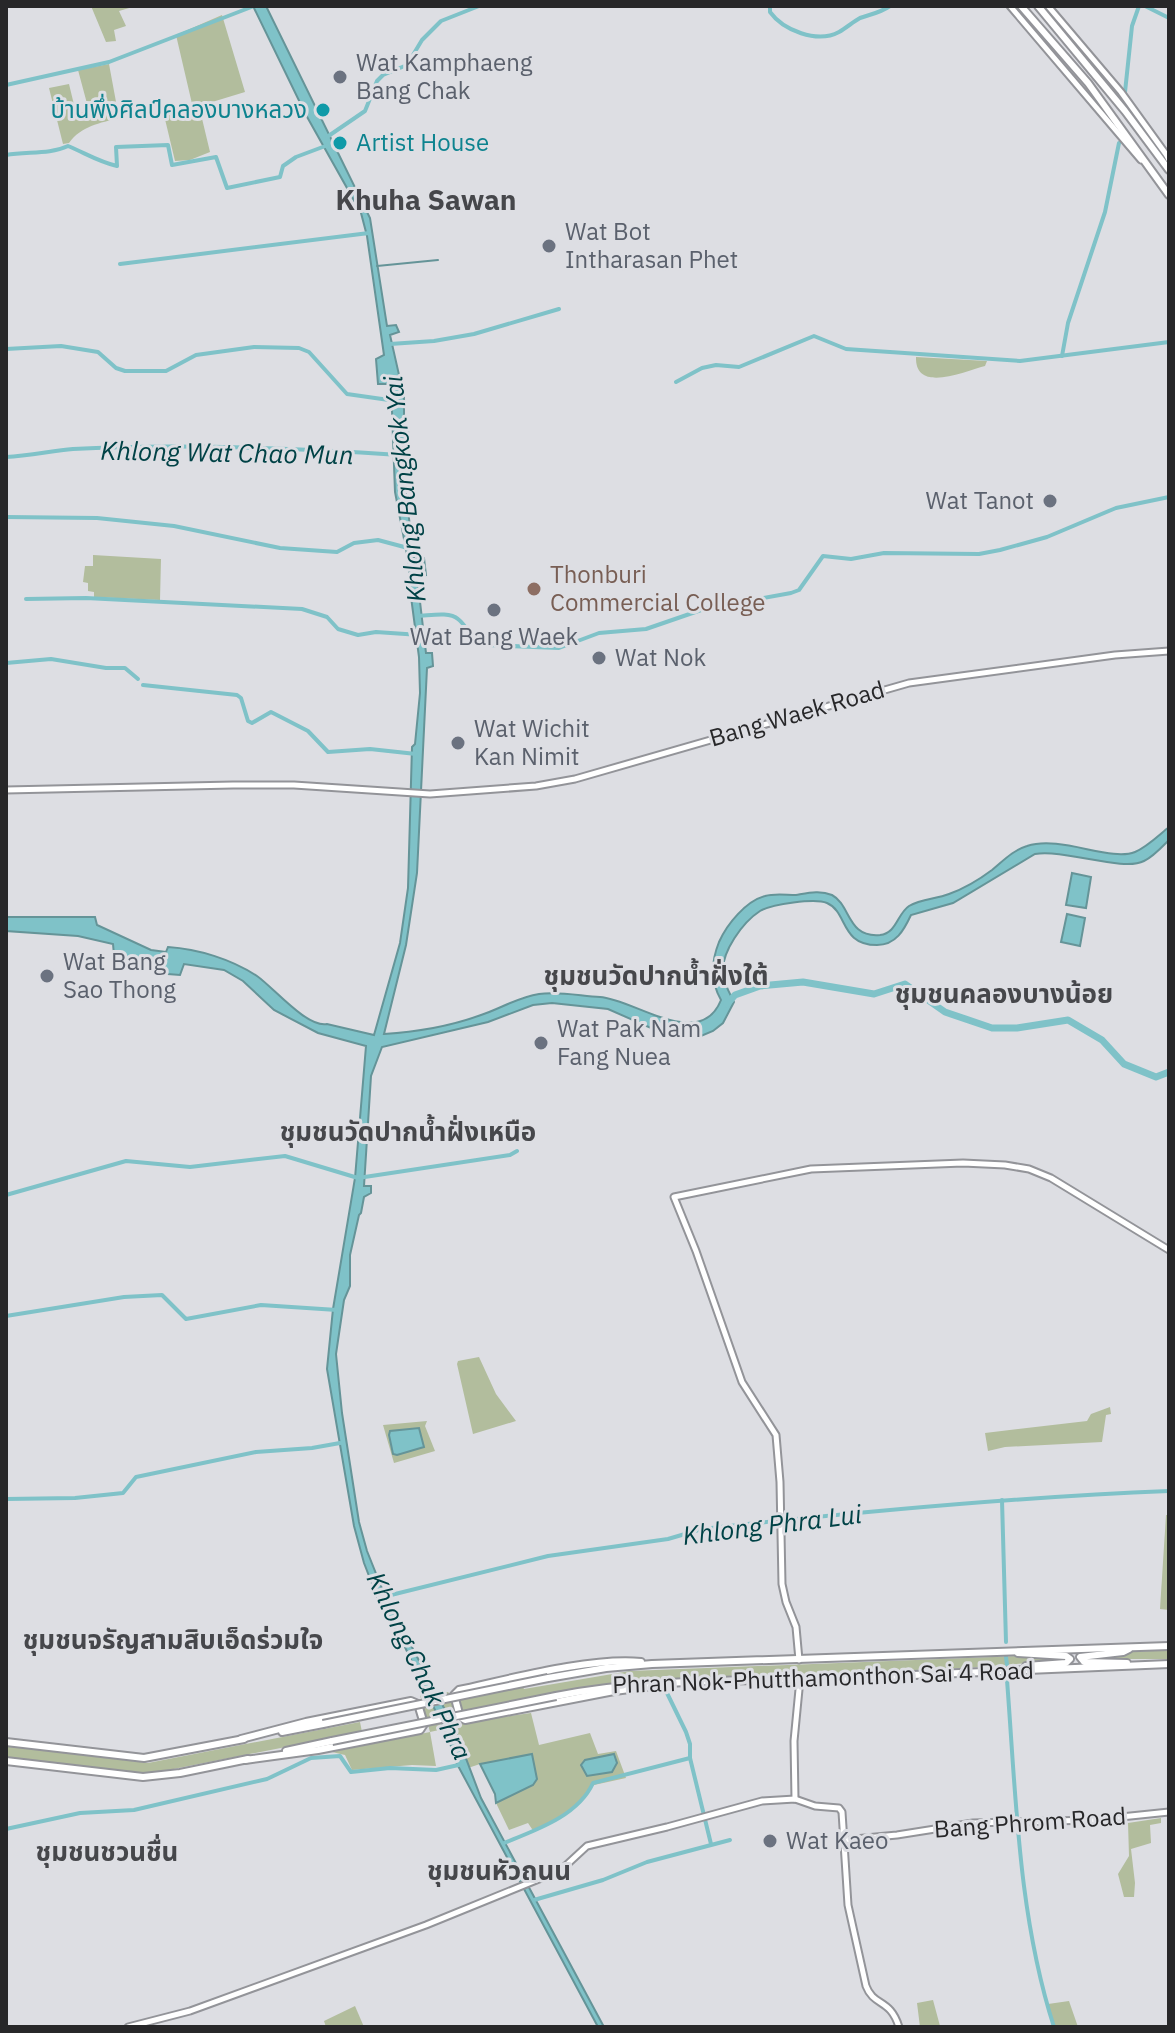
<svg xmlns="http://www.w3.org/2000/svg" width="1175" height="2033" viewBox="0 0 1175 2033" font-family="'IBM Plex Sans','Noto Sans Thai',sans-serif">
  <style>
    .green { fill: #b2bd9d }
    .water { fill: #7fc2c8; stroke: #659498; stroke-width: 2 }
    .lines { fill: none; stroke-linecap: round; stroke-linejoin: round }
    .stream { stroke: #659498; stroke-width: 2 }
    .canal { stroke: #7fc2c8; stroke-width: 4 }
    .river { stroke: #7fc2c8; stroke-width: 7 }
    .secondary-casing { stroke: #939499; stroke-width: 9 }
    .primary-casing { stroke: #939499; stroke-width: 10 }
    .secondary { stroke: #fff; stroke-width: 5 }
    .primary { stroke: #fff; stroke-width: 6 }
    .primary-bridge-casing { stroke: #939499; stroke-width: 10; stroke-linecap: butt }
    .primary-bridge { stroke: #fff; stroke-width: 6 }
    .worship-dot { fill: #6b7280; stroke: #dddee3; stroke-width: 3 }
    .culture-dot { fill: #0f9aa8; stroke: #dddee3; stroke-width: 3 }
    .education-dot { fill: #8d6e63; stroke: #dddee3; stroke-width: 3 }
    .labels { text-anchor: middle; stroke-width: 6; stroke-linejoin: round; paint-order: stroke }
    .worship-label { font-size: 24px; fill: #5b616d; stroke: #dddee3; text-anchor: start }
    .culture-label { font-size: 24px; fill: #0d838f; stroke: #dddee3; text-anchor: end }
    .education-label { font-size: 24px; fill: #785e54; stroke: #dddee3; text-anchor: start }
    .street-label { font-size: 24px; fill: #272729; stroke: #dddee3 }
    .water-label { font-size: 26px; font-style: italic; fill: #004246; stroke: #dddee3 }
    .neighbourhood-label { font-size: 26px; font-weight: bold; fill: #46474b; stroke: #dddee3 }
    .quarter-label { font-size: 28px; font-weight: bold; fill: #46474b; stroke: #dddee3 }
  </style>
  <rect width="100%" height="100%" fill="#dddee3"/>
  <g class="green">
    <path d="M91,6H136L119,11L126,26L114,30L116,41L106,42Z"/>
    <path d="M222,15L245,92L199,106L210,152L190,160L175,161L164,115L193,108L176,35Z"/>
    <path d="M109,64L119,118C100,123 81,126 69,143L63,144L49,88L69,84L76,113L89,111L78,70Z"/>
    <path d="M916,357L987,361L985,366C965,371 915,394 916,357Z"/>
    <path d="M93,555L161,559L160,600L94,597V592L88,591V583L83,582L85,566H93Z"/>
    <path d="M479,1357L496,1394L516,1421L473,1434L457,1364L458,1361Z"/>
    <path d="M1110,1407L1111,1414L1106,1415L1102,1442L1005,1447L988,1451L985,1433L1087,1421L1091,1414Z"/>
    <path d="M427,1421L425,1426L435,1451L394,1463L383,1425Z"/>
    <path d="M1166,1515H1169V1610L1160,1609Z"/>
    <path d="M1169,1650V1659H1084L1130,1652Z"/>
    <path d="M1019,1656L1066,1657L1067,1660L968,1668L645,1680L529,1698L530,1706L460,1719L461,1723L531,1713L539,1745L590,1733L598,1754L616,1751L626,1778L594,1785L570,1812L534,1832L528,1823L509,1830L496,1803L533,1785L537,1779L480,1764L468,1768L453,1727L430,1732L436,1766L412,1765L352,1770L345,1755L332,1752L430,1732L420,1695L448,1692L450,1694L520,1681L524,1689L630,1671Z"/>
    <path d="M360,1722L362,1732L148,1774L6,1757V1746L148,1763Z"/>
    <path d="M1161,1818V1823L1150,1825L1151,1843L1131,1849L1135,1883L1134,1897H1124L1118,1874L1129,1856L1128,1823Z"/>
    <path d="M933,2000L940,2026L953,2027H920L917,2003Z"/>
    <path d="M1069,2001L1078,2027H1055L1048,2004Z"/>
    <path d="M355,2006L364,2027H326L324,2021Z"/>
  </g>
  <g class="water">
    <path d="M253,6H266L370,218L387,326L396,325L399,332L390,335L404,397V425L408,426L409,479L404,478L414,559L424,558L426,575L417,576L426,653H432L433,666L427,668L417,873L406,945L384,1034C416,1032 451,1026 481,1015C500,1009 518,997 539,994C558,991 581,996 600,997C634,999 700,1052 721,1000C710,981 711,962 719,942C727,924 746,901 765,896C775,893 786,895 796,895C808,893 820,890 832,895C851,905 847,938 880,935C897,933 897,914 909,906C921,899 936,899 949,894C963,889 980,879 992,870C1002,862 1013,850 1027,846C1061,835 1110,862 1135,852C1147,847 1159,835 1169,827V840C1162,847 1153,857 1144,861C1123,872 1065,849 1035,854L953,903L911,915C904,930 896,945 877,945C840,945 848,912 827,903C815,898 772,904 760,911C743,922 721,952 723,973C723,982 730,994 734,1002L723,1023L713,1031L701,1036L660,1032L608,1009L552,1003L533,1005L488,1022L382,1047L371,1076L364,1186H371V1193L364,1197L361,1213L359,1215L350,1255V1286L344,1300L336,1354L342,1413L359,1522L367,1551L385,1596L454,1727L481,1798L604,2027H598L456,1762L448,1737L402,1641L378,1599L364,1563L354,1526L327,1369L333,1309L355,1178L366,1046L318,1033L274,1010L243,981L224,970L184,964L180,975L155,973V966L114,955L113,944L78,936L6,931V917H95L97,925L151,950L166,952L168,947C198,949 231,959 257,976C274,988 307,1028 327,1024L374,1035L400,943L408,888L412,747L415,744L420,693L419,657L411,597L409,565L395,492L391,384H378L376,359L384,355L367,236L361,213L306,115Z"/>
    <path d="M1072,873L1091,877L1086,908L1066,905Z"/>
    <path d="M1067,914L1085,918L1080,946L1061,942Z"/>
    <path d="M419,1428L424,1447L397,1455L393,1454L389,1435L390,1431Z"/>
    <path d="M532,1754L537,1779L533,1785L496,1803L495,1794L480,1764Z"/>
    <path d="M614,1754L617,1763L612,1772L587,1776L581,1765L585,1760Z"/>
  </g>
  <g class="lines">
    <path class="stream" d="M377,266L438,260"/>
    <g class="canal">
      <path d="M770,6V12C783,30 817,44 839,32C846,28 853,22 860,18C871,14 880,13 890,6"/>
      <path d="M1145,6L1169,18"/>
      <path d="M6,85L109,62L254,6"/>
      <path d="M1125,92L1132,26L1139,6"/>
      <path d="M327,137L365,111L377,81L383,75L407,65L422,40L441,21L479,6"/>
      <path d="M6,155C27,151 49,155 68,146C85,153 99,162 117,166L116,147L168,145L172,165L216,157L227,188L280,177L283,166L296,157L328,145"/>
      <path d="M120,264L369,233"/>
      <path d="M390,344L434,341L474,334L559,309"/>
      <path d="M6,349L61,346L98,352L116,368L125,371H166L196,355L254,347L299,348L309,352L347,394L396,401"/>
      <path d="M1062,356L1068,323L1105,212L1119,143"/>
      <path d="M676,382L702,368L716,365L739,367L814,336L846,349L1020,361L1169,342"/>
      <path d="M6,457C29,456 51,451 73,449C179,443 293,448 399,455"/>
      <path d="M6,517L97,518L174,526L280,548L337,552L354,543L378,540L408,548"/>
      <path d="M26,599L86,598L302,609L327,617L338,629L358,635L376,632L420,635"/>
      <path d="M417,616C428,616 449,611 458,619C469,628 471,641 487,645L559,648L599,633L646,629L707,608L791,593L799,590L823,556L851,559L884,553L979,554L1000,550L1047,537L1116,508L1169,497"/>
      <path d="M6,663L51,659L106,668H125L138,679"/>
      <path d="M143,685L237,695L241,698L248,721L252,723L271,712L308,731L328,752L370,749L416,754"/>
      <path d="M6,1195L126,1161L190,1167L285,1156L358,1178L510,1155L517,1151"/>
      <path d="M6,1316L124,1297L162,1295L186,1319L261,1305L337,1310"/>
      <path d="M6,1499L75,1498L123,1493L136,1477L256,1452L312,1448L340,1443"/>
      <path d="M1002,1500L1006,1642"/>
      <path d="M383,1597L548,1556L668,1539L702,1529C857,1512 1013,1497 1169,1491"/>
      <path d="M1006,1657L1007,1665"/>
      <path d="M1007,1680C1016,1796 1018,1915 1054,2027"/>
      <path d="M667,1693L686,1732L690,1744V1758L711,1844"/>
      <path d="M6,1829L80,1813L134,1810L267,1779L311,1758L340,1756L351,1772L390,1768L436,1770L463,1764"/>
      <path d="M504,1843C536,1830 578,1816 593,1783L690,1758"/>
      <path d="M534,1900L603,1880L647,1862L730,1840"/>
    </g>
    <path class="river" d="M727,1004L735,995L760,986L803,982L874,994L905,984L945,1012L992,1028H1017L1068,1020L1102,1040L1124,1064L1156,1077L1169,1072"/>
    <defs>
      <g id="secondary">
        <path d="M1010,6L1141,160"/>
        <path d="M1048,6L1121,92L1168,157"/>
        <path d="M6,790L233,785H294L430,794L536,786L575,779L909,683L1115,655L1169,651"/>
        <path d="M799,1660L796,1627L786,1602L782,1584L780,1482L776,1435L742,1382L696,1251L674,1197L811,1169L963,1163L1005,1165L1029,1169L1051,1178L1169,1250"/>
        <path d="M795,1799L794,1741L800,1679"/>
        <path d="M844,1840L897,1835L973,1823L1092,1820L1169,1812"/>
        <path d="M128,2027L190,2011L426,1925L561,1870L587,1846L667,1827L762,1801L795,1799L815,1806L839,1808L842,1812L848,1905L866,1986C874,2007 890,1998 899,2027"/>
      </g>
      <g id="primary">
        <path d="M1021,6L1088,83L1169,195"/>
        <path d="M1038,6L1125,111L1169,170"/>
        <path d="M1167,154L1169,159"/>
        <path d="M1018,1653L1066,1656L1070,1659L1066,1663L1026,1666"/>
        <path d="M641,1662C591,1657 510,1679 459,1690L454,1695L460,1717L465,1720L614,1691L662,1685"/>
        <path d="M1127,1663L1084,1662L1080,1657L1123,1652L1129,1649"/>
        <path d="M548,1678L606,1668L652,1664L1169,1646"/>
        <path d="M556,1696C642,1679 729,1681 816,1679C934,1675 1052,1668 1169,1664"/>
        <path d="M282,1732L323,1724"/>
        <path d="M241,1739L306,1722L411,1701L418,1704L424,1724L420,1730L318,1750L245,1760"/>
        <path d="M6,1742L144,1758L244,1739"/>
        <path d="M286,1751L332,1741"/>
        <path d="M6,1761L143,1777L180,1773L248,1759"/>
      </g>
    </defs>
    <use href="#secondary" class="secondary-casing"/>
    <use href="#primary" class="primary-casing"/>
    <use href="#secondary" class="secondary"/>
    <use href="#primary" class="primary"/>
    <defs>
      <g id="primary-bridge">
        <path d="M323,1724L548,1678"/>
        <path d="M332,1741L556,1696"/>
      </g>
    </defs>
    <use href="#primary-bridge" class="primary-bridge-casing"/>
    <use href="#primary-bridge" class="primary-bridge"/>
  </g>
  <g class="worship-dot">
    <circle cx="340" cy="77" r="8"/>
    <circle cx="549" cy="246" r="8"/>
    <circle cx="1050" cy="501" r="8"/>
    <circle cx="494" cy="610" r="8"/>
    <circle cx="599" cy="658" r="8"/>
    <circle cx="458" cy="743" r="8"/>
    <circle cx="47" cy="976" r="8"/>
    <circle cx="541" cy="1043" r="8"/>
    <circle cx="770" cy="1841" r="8"/>
  </g>
  <g class="culture-dot">
    <circle cx="323" cy="110" r="8"/>
    <circle cx="340" cy="143" r="8"/>
  </g>
  <circle class="education-dot" cx="534" cy="589" r="8"/>
  <g class="labels">
    <g class="worship-label">
      <text x="356" y="71">Wat Kamphaeng<tspan x="356" dy="28">Bang Chak</tspan></text>
      <text x="565" y="240">Wat Bot<tspan x="565" dy="28">Intharasan Phet</tspan></text>
      <text x="1034" y="509" text-anchor="end">Wat Tanot</text>
      <text x="494" y="645" text-anchor="middle">Wat Bang Waek</text>
      <text x="615" y="666">Wat Nok</text>
      <text x="474" y="737">Wat Wichit<tspan x="474" dy="28">Kan Nimit</tspan></text>
      <text x="63" y="970">Wat Bang<tspan x="63" dy="28">Sao Thong</tspan></text>
      <text x="557" y="1037">Wat Pak Nam<tspan x="557" dy="28">Fang Nuea</tspan></text>
      <text x="786" y="1849">Wat Kaeo</text>
    </g>
    <g class="culture-label">
      <text x="307" y="118">บ้านพึ่งศิลป์คลองบางหลวง</text>
      <text x="356" y="151" text-anchor="start">Artist House</text>
    </g>
    <g class="education-label">
      <text x="550" y="583">Thonburi<tspan x="550" dy="28">Commercial College</tspan></text>
    </g>
    <g class="street-label">
      <text transform="translate(797 714) rotate(-16)" y="8">Bang Waek Road</text>
      <text transform="translate(823 1678) rotate(-2)" y="8">Phran Nok-Phutthamonthon Sai 4 Road</text>
      <text transform="translate(1030 1823) rotate(-4)" y="8">Bang Phrom Road</text>
    </g>
    <g class="water-label">
      <text transform="translate(227 453) rotate(1)" y="9">Khlong Wat Chao Mun</text>
      <text transform="translate(405 489) rotate(-96)" y="9">Khlong Bangkok Yai</text>
      <text transform="translate(772 1525) rotate(-7)" y="9">Khlong Phra Lui</text>
      <text transform="translate(419 1666) rotate(64)" y="9">Khlong Chak Phra</text>
    </g>
    <g class="neighbourhood-label">
      <text x="656" y="985">ชุมชนวัดปากน้ำฝั่งใต้</text>
      <text x="1004" y="1003">ชุมชนคลองบางน้อย</text>
      <text x="408" y="1141">ชุมชนวัดปากน้ำฝั่งเหนือ</text>
      <text x="173" y="1649">ชุมชนจรัญสามสิบเอ็ดร่วมใจ</text>
      <text x="107" y="1861">ชุมชนชวนชื่น</text>
      <text x="499" y="1880">ชุมชนหัวถนน</text>
    </g>
    <g class="quarter-label">
      <text x="426" y="210">Khuha Sawan</text>
    </g>
  </g>
  <rect width="1175" height="2033" fill="none" stroke="#272729" stroke-width="16"/>
</svg>
